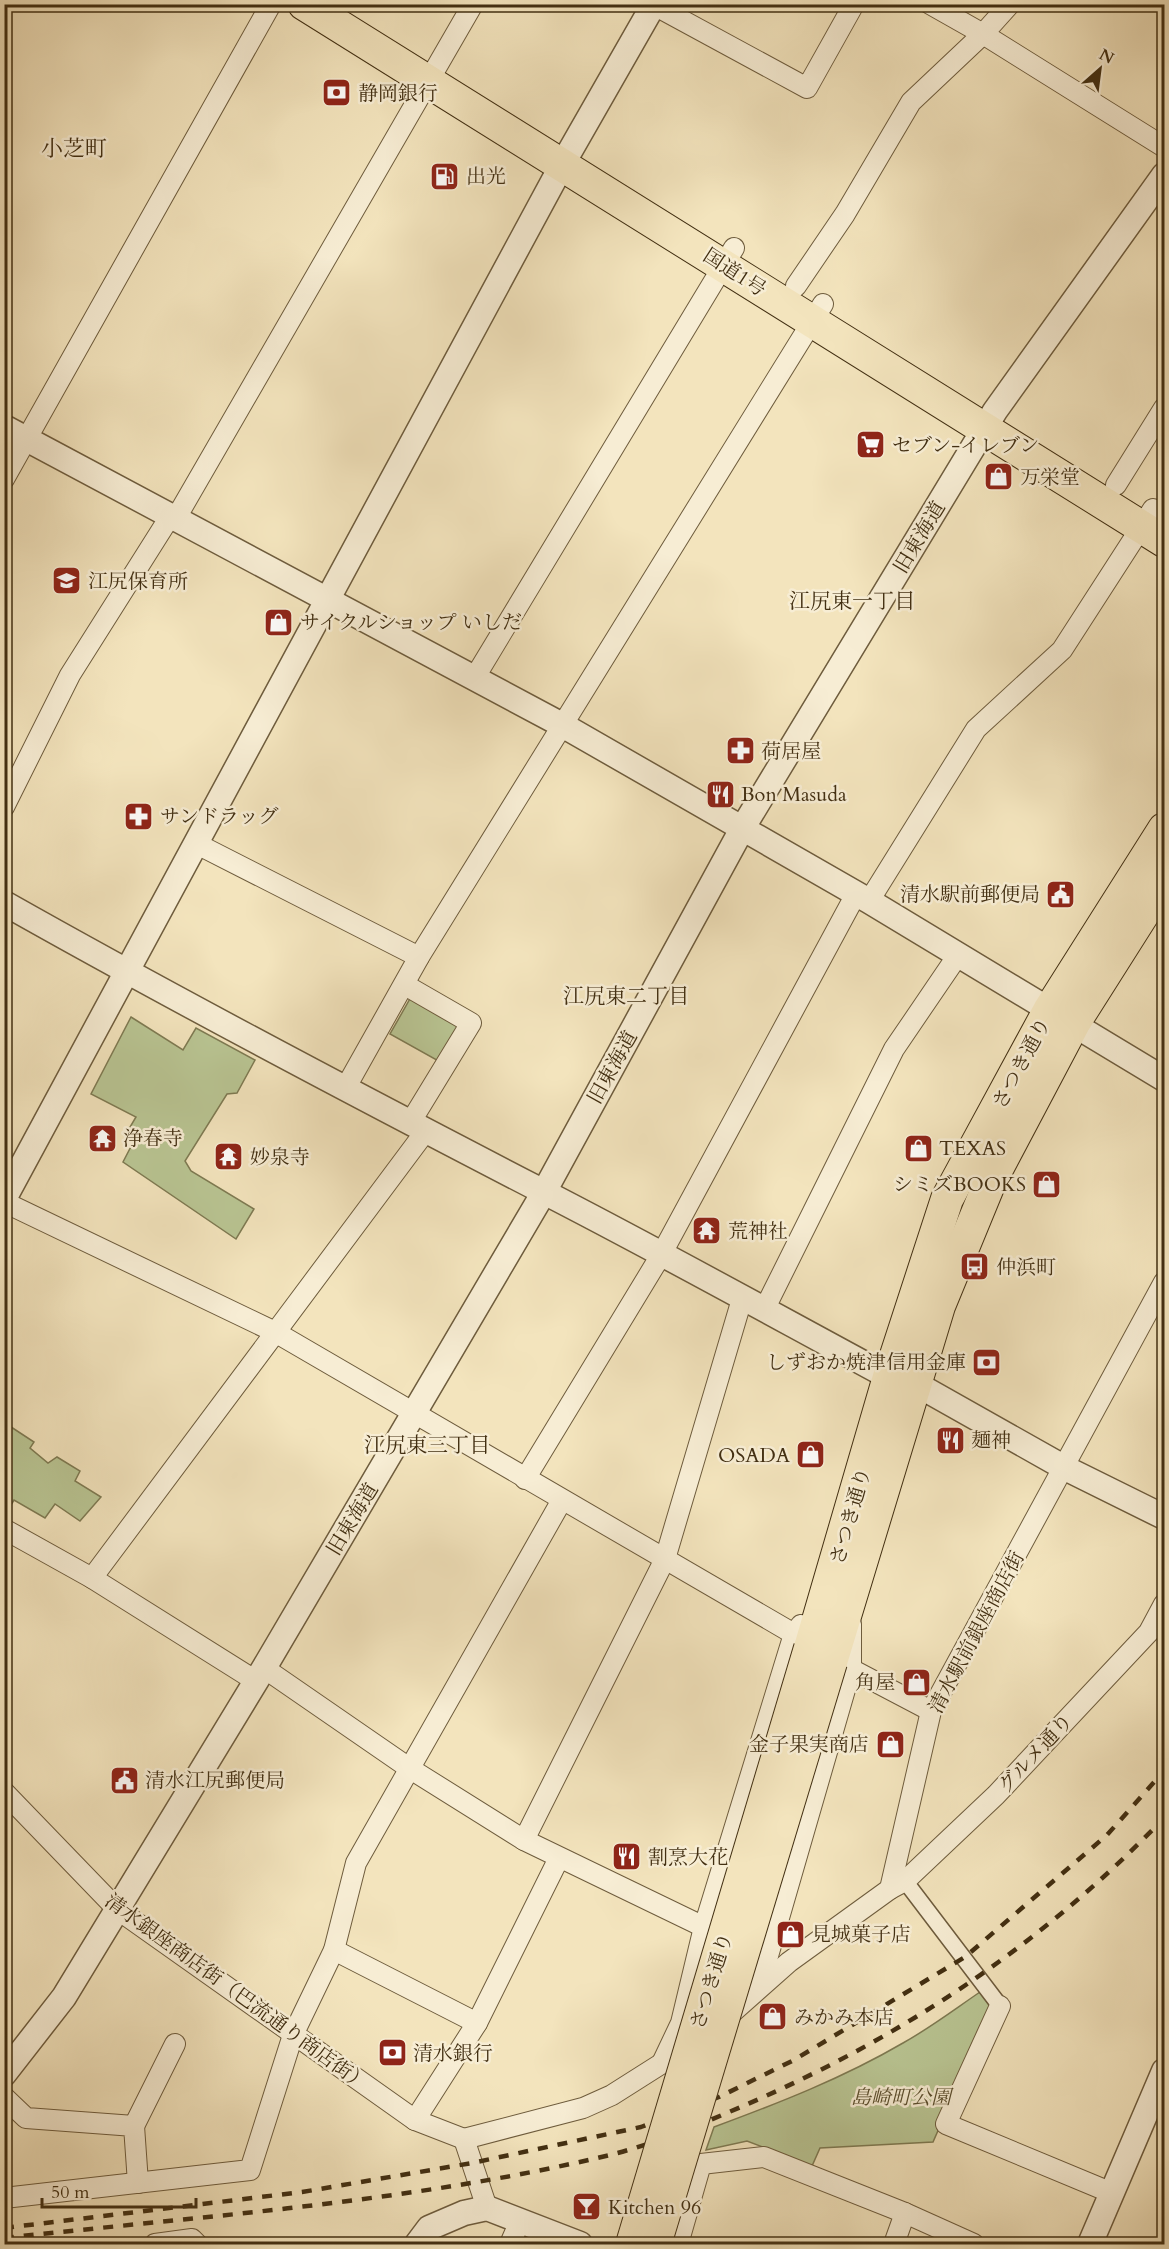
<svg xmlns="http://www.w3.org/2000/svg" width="1169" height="2249" viewBox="0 0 1169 2249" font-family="Cardo,'Noto Serif JP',serif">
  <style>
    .green { fill: #b9c593; stroke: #7e7a52; stroke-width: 1.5 }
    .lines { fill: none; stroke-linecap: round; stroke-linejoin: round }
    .pedestrian-casing { stroke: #6e5c3d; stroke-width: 18 }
    .minor-casing { stroke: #6e5c3d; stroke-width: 22 }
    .tertiary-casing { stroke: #6e5c3d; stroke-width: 27 }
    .trunk-casing { stroke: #422f12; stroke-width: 34 }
    .pedestrian { stroke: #f7edd4; stroke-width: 15 }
    .minor { stroke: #f7edd4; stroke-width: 20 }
    .tertiary { stroke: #f7edd4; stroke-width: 24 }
    .trunk { stroke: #f3e4bd; stroke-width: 32 }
    .rail { stroke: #422f12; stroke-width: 4.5; stroke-dasharray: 10 10; stroke-linecap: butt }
    .trunk-bridge-casing { stroke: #422f12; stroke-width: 34; stroke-linecap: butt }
    .trunk-bridge { stroke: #f3e4bd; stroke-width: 32 }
    .labels { text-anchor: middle; stroke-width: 5; stroke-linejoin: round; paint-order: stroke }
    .poi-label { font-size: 20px; fill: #422f12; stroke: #f7edd4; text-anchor: start }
    .street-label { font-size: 20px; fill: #422f12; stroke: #f7edd4 }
    .park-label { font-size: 20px; font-style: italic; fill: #5a4d2c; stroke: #f7edd4 }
    .neighbourhood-label { font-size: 21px; fill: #422f12; stroke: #f7edd4 }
    .quarter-label { font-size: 22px; fill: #422f12; stroke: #f7edd4 }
  </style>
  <rect width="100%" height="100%" fill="#f3e4bd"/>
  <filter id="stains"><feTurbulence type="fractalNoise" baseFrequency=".00333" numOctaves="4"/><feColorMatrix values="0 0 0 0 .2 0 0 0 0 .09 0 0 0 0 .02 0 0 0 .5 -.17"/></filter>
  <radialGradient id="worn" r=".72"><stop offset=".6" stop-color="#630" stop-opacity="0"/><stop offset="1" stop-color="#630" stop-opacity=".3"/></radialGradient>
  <g class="green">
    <path d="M411,997L463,1025L442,1063L390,1034Z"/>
    <path d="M131,1017L183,1050L196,1028L255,1060L237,1093L227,1094L185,1161L191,1171L254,1209L236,1239L123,1162L138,1133L130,1127L136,1117L91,1094Z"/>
    <path d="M5,1423L34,1442L30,1448L48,1463L57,1457L80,1471L75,1481L101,1497L80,1521L55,1504L45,1518L14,1500L5,1515Z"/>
    <path d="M980,1992L993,2005L933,2142L820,2148L812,2166L747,2141L706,2150L714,2127C779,2103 843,2078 903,2043C930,2028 955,2009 980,1992Z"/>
  </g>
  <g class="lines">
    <defs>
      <path id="pedestrian" d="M905,1881L1000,2006"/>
      <g id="minor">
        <path d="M930,4L983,34L1164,147"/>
        <path d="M654,5L807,88L854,4"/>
        <path d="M796,286L845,214L911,102L983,34L1010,4"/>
        <path d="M4,479L271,4"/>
        <path d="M1116,485L1164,408"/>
        <path d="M176,518L473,4"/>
        <path d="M475,677L734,248"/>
        <path d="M4,807L70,675L171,515"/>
        <path d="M195,843L419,957"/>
        <path d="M869,901L976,729L1062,650L1153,509"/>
        <path d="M405,985L471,1023L410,1123"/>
        <path d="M346,1087L419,957L823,304"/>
        <path d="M4,1202L275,1332L794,1634"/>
        <path d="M764,1310L894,1049L958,955"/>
        <path d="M525,1479L661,1255L856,894"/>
        <path d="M4,1529L92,1578L256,1681"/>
        <path d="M92,1578L425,1132"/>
        <path d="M264,1668L409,1768L524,1840L704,1927"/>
        <path d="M851,1669L931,1711"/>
        <path d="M4,1792L117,1909L415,2120L464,2139"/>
        <path d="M524,1840L665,1559L742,1299"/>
        <path d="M890,1889L905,1881L996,1795L1149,1632L1164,1604"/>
        <path d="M334,1950L477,2023"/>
        <path d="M759,1987L851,1669V1624"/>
        <path d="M1000,2006L946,2124L1112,2193"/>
        <path d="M727,2017L789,1962L890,1889L931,1711L1164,1282"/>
        <path d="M663,2061L681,2023L704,1927L794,1634L801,1625"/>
        <path d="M4,2097L26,2118L134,2126L138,2183"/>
        <path d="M415,2120L477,2023L559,1858"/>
        <path d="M134,2126L175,2044"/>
        <path d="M464,2139L583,2108L612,2095L694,2043"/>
        <path d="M464,2139L487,2208"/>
        <path d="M4,2198L250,2170L293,2035L334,1950L356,1863L562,1500"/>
        <path d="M155,2244L192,2239L197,2244"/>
        <path d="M510,2244L520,2221"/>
        <path d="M678,2244L701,2164L764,2157L905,2213"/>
        <path d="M894,2244L905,2213L974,2244"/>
      </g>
      <g id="tertiary">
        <path d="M4,427L564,726L869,901L1164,1079"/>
        <path d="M4,903C181,1003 362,1098 542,1191C659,1251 774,1315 889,1377L916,1384L1065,1468L1164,1517"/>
        <path d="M4,1199L562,165L654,4"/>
        <path d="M4,2074L64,1997L264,1668L544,1192L742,829L995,411L1164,175"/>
        <path d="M417,2244L429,2228L464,2213L487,2208L580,2244"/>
        <path d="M1090,2244L1164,2071"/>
      </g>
      <g id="trunk">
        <path d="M304,4C592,183 879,361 1164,541"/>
        <path d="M810,1648L889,1377L947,1199L1050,1009L1164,829"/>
        <path d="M831,1662L939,1306L990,1182L1074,1023L1164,881"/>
      </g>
    </defs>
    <use href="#pedestrian" class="pedestrian-casing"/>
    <use href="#minor" class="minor-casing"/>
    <use href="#tertiary" class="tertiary-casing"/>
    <use href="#trunk" class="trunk-casing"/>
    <use href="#pedestrian" class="pedestrian"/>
    <use href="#minor" class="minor"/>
    <use href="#tertiary" class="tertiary"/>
    <use href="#trunk" class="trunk"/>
    <g class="rail">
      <path d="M4,2228L302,2192L472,2163L641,2127L719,2097L794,2060L965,1957L1107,1835L1164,1771"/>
      <path d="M4,2238C204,2216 414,2202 610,2155C661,2142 711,2120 759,2099C912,2031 1048,1939 1164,1818"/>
    </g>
    <defs>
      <g id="trunk-bridge">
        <path d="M632,2244L810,1648"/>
        <path d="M655,2244L831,1662"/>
      </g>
    </defs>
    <use href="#trunk-bridge" class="trunk-bridge-casing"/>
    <use href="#trunk-bridge" class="trunk-bridge"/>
  </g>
  <defs>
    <symbol id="bank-square" viewBox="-11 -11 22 22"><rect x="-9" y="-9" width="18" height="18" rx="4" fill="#8f2418" stroke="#f7edd4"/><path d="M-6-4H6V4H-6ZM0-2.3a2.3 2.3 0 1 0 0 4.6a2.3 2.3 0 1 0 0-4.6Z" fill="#fff"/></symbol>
    <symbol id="fuel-square" viewBox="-11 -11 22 22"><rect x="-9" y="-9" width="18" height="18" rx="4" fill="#8f2418" stroke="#f7edd4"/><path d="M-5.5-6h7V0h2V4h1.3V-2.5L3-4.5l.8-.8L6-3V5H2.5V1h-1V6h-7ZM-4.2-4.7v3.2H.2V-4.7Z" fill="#fff"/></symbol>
    <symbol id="supermarket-square" viewBox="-11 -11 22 22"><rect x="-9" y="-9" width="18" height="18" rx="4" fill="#8f2418" stroke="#f7edd4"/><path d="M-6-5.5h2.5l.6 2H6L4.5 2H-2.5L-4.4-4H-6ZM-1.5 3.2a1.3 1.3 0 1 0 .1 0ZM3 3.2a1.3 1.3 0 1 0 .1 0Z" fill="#fff"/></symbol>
    <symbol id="shop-square" viewBox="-11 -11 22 22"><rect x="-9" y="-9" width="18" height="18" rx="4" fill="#8f2418" stroke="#f7edd4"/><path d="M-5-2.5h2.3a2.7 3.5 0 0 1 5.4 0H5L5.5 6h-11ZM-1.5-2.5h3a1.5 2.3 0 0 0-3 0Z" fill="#fff"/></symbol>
    <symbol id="school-square" viewBox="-11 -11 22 22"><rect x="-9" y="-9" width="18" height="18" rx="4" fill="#8f2418" stroke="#f7edd4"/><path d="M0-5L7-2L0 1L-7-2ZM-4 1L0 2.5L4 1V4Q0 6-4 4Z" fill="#fff"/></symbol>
    <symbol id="pharmacy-square" viewBox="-11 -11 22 22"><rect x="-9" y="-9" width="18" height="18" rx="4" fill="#8f2418" stroke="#f7edd4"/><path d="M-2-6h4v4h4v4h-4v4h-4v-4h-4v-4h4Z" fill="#fff"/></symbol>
    <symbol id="restaurant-square" viewBox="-11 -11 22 22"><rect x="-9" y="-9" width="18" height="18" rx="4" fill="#8f2418" stroke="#f7edd4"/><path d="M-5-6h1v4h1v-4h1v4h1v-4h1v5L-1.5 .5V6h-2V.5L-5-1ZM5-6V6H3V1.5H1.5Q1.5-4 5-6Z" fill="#fff"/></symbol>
    <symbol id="civic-square" viewBox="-11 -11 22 22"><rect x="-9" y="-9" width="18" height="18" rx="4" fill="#8f2418" stroke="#f7edd4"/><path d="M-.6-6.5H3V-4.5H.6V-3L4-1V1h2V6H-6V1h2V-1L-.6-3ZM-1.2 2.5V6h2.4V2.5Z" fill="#fff"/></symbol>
    <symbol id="temple-square" viewBox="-11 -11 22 22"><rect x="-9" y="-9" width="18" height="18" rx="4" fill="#8f2418" stroke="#f7edd4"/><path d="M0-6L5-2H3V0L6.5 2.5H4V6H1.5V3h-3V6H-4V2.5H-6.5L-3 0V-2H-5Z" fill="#fff"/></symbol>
    <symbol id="bus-square" viewBox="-11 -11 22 22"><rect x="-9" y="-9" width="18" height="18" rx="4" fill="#8f2418" stroke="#f7edd4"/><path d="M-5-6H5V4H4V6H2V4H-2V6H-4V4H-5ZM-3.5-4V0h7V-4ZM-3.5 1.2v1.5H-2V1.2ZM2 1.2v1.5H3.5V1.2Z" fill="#fff"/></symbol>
    <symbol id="bar-square" viewBox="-11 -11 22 22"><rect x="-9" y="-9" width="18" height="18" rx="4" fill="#8f2418" stroke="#f7edd4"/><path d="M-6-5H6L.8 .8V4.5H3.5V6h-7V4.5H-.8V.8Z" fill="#fff"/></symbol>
  </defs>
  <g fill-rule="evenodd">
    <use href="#bank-square" x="320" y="76" width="33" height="33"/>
    <use href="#fuel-square" x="428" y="160" width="33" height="33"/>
    <use href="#supermarket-square" x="854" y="428" width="33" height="33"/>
    <use href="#shop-square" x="982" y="460" width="33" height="33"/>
    <use href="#school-square" x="50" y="564" width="33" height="33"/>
    <use href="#shop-square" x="262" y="606" width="33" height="33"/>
    <use href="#pharmacy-square" x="724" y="734" width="33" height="33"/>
    <use href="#restaurant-square" x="704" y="778" width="33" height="33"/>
    <use href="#pharmacy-square" x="122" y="800" width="33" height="33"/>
    <use href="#civic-square" x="1044" y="878" width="33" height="33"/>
    <use href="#temple-square" x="86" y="1122" width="33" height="33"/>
    <use href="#shop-square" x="902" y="1132" width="33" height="33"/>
    <use href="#temple-square" x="212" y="1140" width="33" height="33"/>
    <use href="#shop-square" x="1030" y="1168" width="33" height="33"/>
    <use href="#temple-square" x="690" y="1214" width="33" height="33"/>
    <use href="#bus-square" x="958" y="1250" width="33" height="33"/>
    <use href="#bank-square" x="970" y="1346" width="33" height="33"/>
    <use href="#restaurant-square" x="934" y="1424" width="33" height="33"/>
    <use href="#shop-square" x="794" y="1438" width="33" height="33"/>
    <use href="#shop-square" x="900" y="1666" width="33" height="33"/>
    <use href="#shop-square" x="874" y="1728" width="33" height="33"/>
    <use href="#civic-square" x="108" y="1764" width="33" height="33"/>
    <use href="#restaurant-square" x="610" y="1840" width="33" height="33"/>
    <use href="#shop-square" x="774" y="1918" width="33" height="33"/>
    <use href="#shop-square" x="756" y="2000" width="33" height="33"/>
    <use href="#bank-square" x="376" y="2036" width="33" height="33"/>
    <use href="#bar-square" x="570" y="2190" width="33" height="33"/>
  </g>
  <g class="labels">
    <g class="poi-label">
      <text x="358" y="100">静岡銀行</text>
      <text x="466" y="183">出光</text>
      <text x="892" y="452">セブン-イレブン</text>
      <text x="1020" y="484">万栄堂</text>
      <text x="88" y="588">江尻保育所</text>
      <text x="300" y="629">サイクルショップ いしだ</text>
      <text x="761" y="758">荷居屋</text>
      <text x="741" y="801">Bon Masuda</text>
      <text x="160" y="823">サンドラッグ</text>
      <text x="1040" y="901" text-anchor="end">清水駅前郵便局</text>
      <text x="123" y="1145">浄春寺</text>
      <text x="939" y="1155">TEXAS</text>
      <text x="250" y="1164">妙泉寺</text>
      <text x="1026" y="1191" text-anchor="end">シミズBOOKS</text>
      <text x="728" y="1238">荒神社</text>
      <text x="996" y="1274">仲浜町</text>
      <text x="966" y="1369" text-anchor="end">しずおか焼津信用金庫</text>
      <text x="971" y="1447">麺神</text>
      <text x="790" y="1462" text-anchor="end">OSADA</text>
      <text x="895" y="1689" text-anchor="end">角屋</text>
      <text x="869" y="1751" text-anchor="end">金子果実商店</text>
      <text x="145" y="1787">清水江尻郵便局</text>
      <text x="648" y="1864">割烹大花</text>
      <text x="811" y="1941">見城菓子店</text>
      <text x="794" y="2024">みかみ本店</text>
      <text x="413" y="2060">清水銀行</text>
      <text x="608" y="2214">Kitchen 96</text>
    </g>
    <g class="street-label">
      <text transform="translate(735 272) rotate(33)" y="7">国道1号</text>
      <text transform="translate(919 537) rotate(-59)" y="7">旧東海道</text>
      <text transform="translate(1021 1063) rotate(-62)" y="7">さつき通り</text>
      <text transform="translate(612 1067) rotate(-61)" y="7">旧東海道</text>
      <text transform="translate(850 1516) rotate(-74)" y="7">さつき通り</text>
      <text transform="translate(352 1519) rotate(-59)" y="7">旧東海道</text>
      <text transform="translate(976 1632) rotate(-62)" y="7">清水駅前銀座商店街</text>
      <text transform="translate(1035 1753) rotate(-47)" y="7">グルメ通り</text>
      <text transform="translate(711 1981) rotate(-73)" y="7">さつき通り</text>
      <text transform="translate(237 1992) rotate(36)" y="7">清水銀座商店街（巴流通り商店街）</text>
    </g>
    <g class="park-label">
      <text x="901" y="2104">島崎町公園</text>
    </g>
    <g class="neighbourhood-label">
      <text x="852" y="608">江尻東一丁目</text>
      <text x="626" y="1003">江尻東二丁目</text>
      <text x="427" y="1452">江尻東三丁目</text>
    </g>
    <g class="quarter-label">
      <text x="74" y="156">小芝町</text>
    </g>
  </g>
  <rect width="1169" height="2249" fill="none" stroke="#f3e4bd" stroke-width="24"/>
  <rect x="6" y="6" width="1157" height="2237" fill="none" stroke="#422f12" stroke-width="3"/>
  <rect x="12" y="12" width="1145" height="2225" fill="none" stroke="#422f12" stroke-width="1.5"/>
  <g transform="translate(1100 69) rotate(28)" stroke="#f7edd4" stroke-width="4.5" paint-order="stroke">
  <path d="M0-4.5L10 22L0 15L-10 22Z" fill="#422f12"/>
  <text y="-9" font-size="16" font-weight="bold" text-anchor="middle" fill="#422f12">N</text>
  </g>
  <path d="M42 2198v9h154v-9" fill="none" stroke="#422f12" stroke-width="3"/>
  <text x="51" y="2198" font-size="18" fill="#422f12" stroke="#f7edd4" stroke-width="4.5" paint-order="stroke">50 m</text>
  <rect width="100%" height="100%" filter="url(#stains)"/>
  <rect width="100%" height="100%" fill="url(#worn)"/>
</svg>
